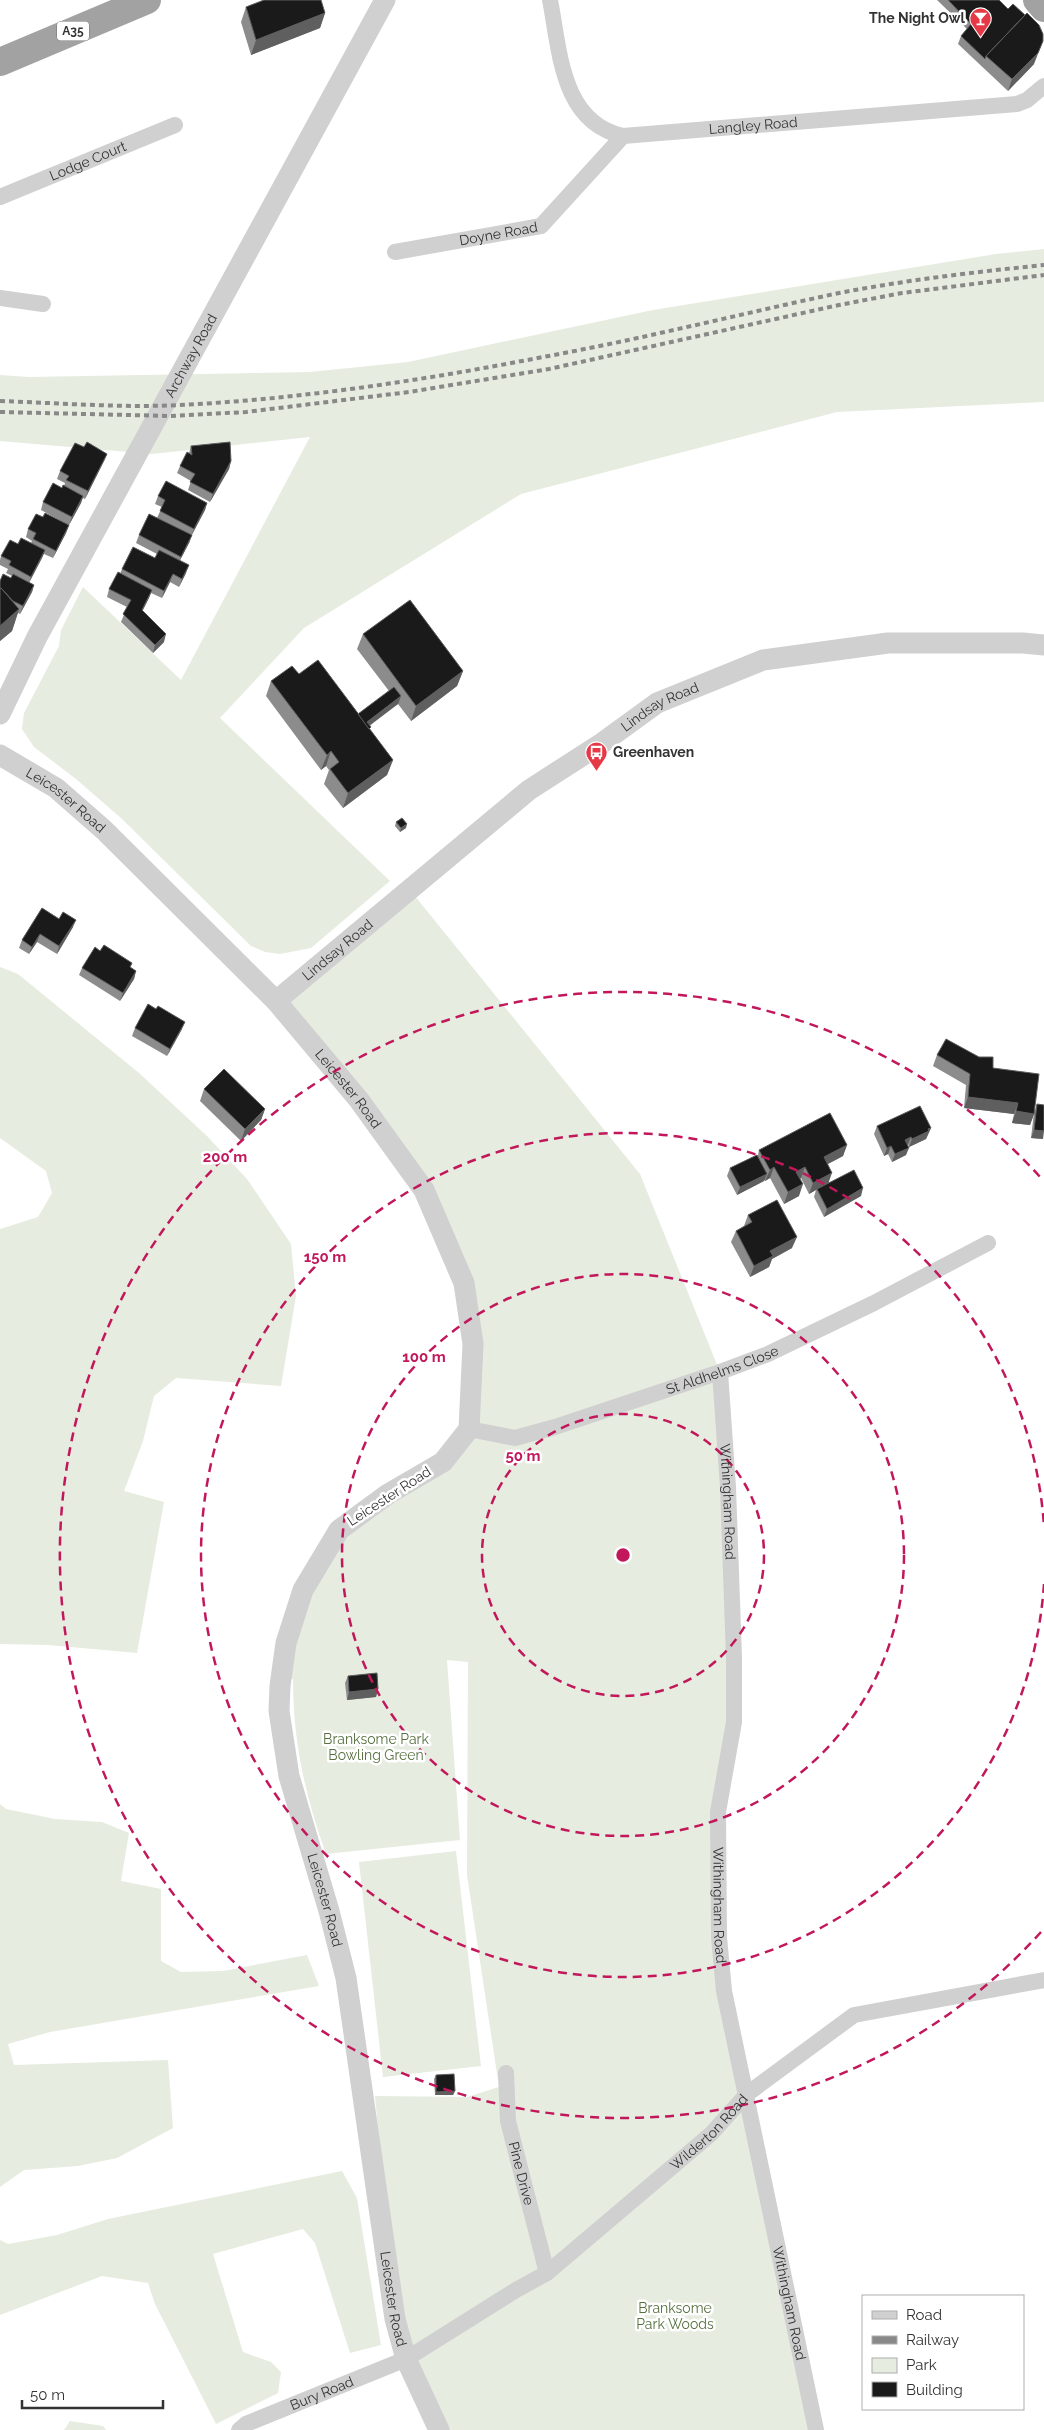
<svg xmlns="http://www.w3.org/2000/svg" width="1044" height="2430" viewBox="0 0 1044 2430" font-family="Raleway,sans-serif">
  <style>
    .green { fill: #e6ecdf }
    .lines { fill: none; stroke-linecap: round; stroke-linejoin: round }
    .minor { stroke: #d0d0d0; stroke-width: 16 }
    .tertiary { stroke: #d0d0d0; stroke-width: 21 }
    .trunk { stroke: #a2a2a2; stroke-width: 28 }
    .rail { stroke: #888; stroke-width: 4; stroke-dasharray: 5 4; stroke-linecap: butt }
    .wall { fill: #8c8c8c }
    .shaded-wall { fill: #5f5f5f }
    .building { fill: #1a1a1a; stroke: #5f5f5f }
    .ring { fill: none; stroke: #c2185b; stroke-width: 2.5; stroke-dasharray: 9 6 }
    .labels { text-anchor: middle; stroke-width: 5; stroke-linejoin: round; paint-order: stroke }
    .shield { fill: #fff; stroke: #707070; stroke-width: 1 }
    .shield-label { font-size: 12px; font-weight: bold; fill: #333 }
    .poi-label { font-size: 14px; font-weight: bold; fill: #333; stroke: #fff; text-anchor: end }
    .street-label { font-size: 14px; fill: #333; stroke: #fff }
    .park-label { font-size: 14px; fill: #56703f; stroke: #fff }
    .centre { fill: #c2185b; stroke: #fff; stroke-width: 2.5 }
    .ring-label { font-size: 15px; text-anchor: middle; font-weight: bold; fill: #c2185b; stroke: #fff; stroke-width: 5; stroke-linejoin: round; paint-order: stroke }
  </style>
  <rect width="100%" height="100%" fill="#fff"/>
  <g class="green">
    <path d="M1044,249V402L837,412L521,494L304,628L220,718L390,881L311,948L280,954L265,952L251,946L122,819L76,779L34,747L22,729L24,713L59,646L61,630L83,587L181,680L310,437L152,454L0,441V375L29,377L310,372L408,362L653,310L996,254Z"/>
    <path d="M410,890L640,1174L720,1372L734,1658L718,1812L719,1937L816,2430H439L395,2319L375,2096L467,2097L499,2087L467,1875L468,1662L447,1660L460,1840L326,1854C305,1795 293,1742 293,1679L281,1680L286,1643L339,1530L469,1429L473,1344L424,1190L276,1001Z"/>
    <path d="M0,967L18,974L139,1073L207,1136L247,1179L291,1244L296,1296L281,1386L176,1378L154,1396L143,1441L124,1491L164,1502L137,1653L48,1645L0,1644V1229L38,1217L52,1193L46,1171L0,1138Z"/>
    <path d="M0,1804L6,1809L55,1819L102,1822L129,1833L121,1881L161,1889V1961L181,1972L223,1971L307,1955L319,1986L50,2032L8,2044L14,2065L168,2060L173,2128L117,2158L78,2166L24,2170L0,2187Z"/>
    <path d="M456,1851L481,2066L383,2077L359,1862Z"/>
    <path d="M342,2171L357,2198L381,2345L350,2353L315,2243L303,2229L213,2254L243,2352L271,2362L281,2372L278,2393L216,2424L155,2304L148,2283L102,2276L0,2315V2240L8,2244L57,2235L108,2219Z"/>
    <path d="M70,2421L103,2426L106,2430H64Z"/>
  </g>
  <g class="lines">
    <g class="minor">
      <path id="s1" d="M550,0C560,51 561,122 623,136L1017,104L1027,100L1044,86"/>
      <path id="s2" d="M0,197L175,125"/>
      <path id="s3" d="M395,252L541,226L623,136"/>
      <path d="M0,298L43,304"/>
      <path id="s4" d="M720,1372L728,1487L734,1658V1722L718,1812L719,1937L724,1991L816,2430"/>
      <path id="s5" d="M469,1429L515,1438L555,1427L720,1372L768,1354L874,1303L988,1243"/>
      <path id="s6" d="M506,2073L508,2121L547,2273"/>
      <path id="s7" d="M239,2430L246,2424L406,2359L516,2290L547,2273L711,2134L747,2094L854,2015L1044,1980"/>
    </g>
    <g class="tertiary">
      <path id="s8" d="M0,714L37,637L385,0"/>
      <path id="s9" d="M0,755L56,788L104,830L276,1001L359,1100L424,1190L464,1283L473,1344L469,1429L443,1462L388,1494L339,1530L303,1590L286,1643L280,1686L279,1711L289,1776L329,1911L346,1978L395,2319L406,2359L439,2430"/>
      <path id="s10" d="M276,1001L529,790L602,743L657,703L763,660L888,643H1023L1044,645"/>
    </g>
    <g class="trunk">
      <path d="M1037,0L1044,8"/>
      <path d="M0,62L147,0"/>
    </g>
    <g class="rail">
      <path d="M0,401C60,403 120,408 180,405C302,399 424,380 543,357C642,339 740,314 839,293C907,280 975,272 1044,265"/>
      <path d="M0,412L171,416L246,412L409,392L549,369L839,305L902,293L1044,275"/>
    </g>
  </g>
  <g class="wall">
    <path d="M937,0H999L1034,64L1008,91L958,44L961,36L967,29Z"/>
    <path d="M246,7L325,13L320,28L251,55L241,22Z"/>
    <path d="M191,446L231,461L229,469L210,502L188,490L191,481L177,473L180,466L189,453Z"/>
    <path d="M84,447L107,454L104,461L85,499L83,498L81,503L69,525L41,510L43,502L64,486L65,483L57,479L60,471Z"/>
    <path d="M158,496L207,503L205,510L192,535L189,543L180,560L186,573L179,587L170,582L162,598L151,593L142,611L164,642L153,653L121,622L127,607L107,597L109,589L120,574L122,569L155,558L157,554L136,543L139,535L157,518L162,507L155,504Z"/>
    <path d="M43,517L69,525L66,533L53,558L44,554L29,582L34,585L32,592L20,614L18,613L12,631L0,641V581L11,578L12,576L6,573L8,569L0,565V560L1,556L18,544L31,543L32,541L26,537L28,529Z"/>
    <path d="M363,634L463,671L457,686L411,721L398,704L369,725L370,730L393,760L387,775L343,808L324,784L329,770L326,766L321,770L266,696L271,681L299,674L358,714L389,691L357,649Z"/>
    <path d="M396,822L406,828L400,832L395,826Z"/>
    <path d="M42,908L73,927L57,954L37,942L29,954L19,948L22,940Z"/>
    <path d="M100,951L132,963L130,968L136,971L134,979L120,1001L79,975L82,968Z"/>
    <path d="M135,1028L182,1029L167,1056L132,1036Z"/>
    <path d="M937,1055L993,1068L1034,1114L1030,1125L1012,1123L1014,1114L964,1108L966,1085L933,1066Z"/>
    <path d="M204,1089L265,1109L261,1120L241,1141L200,1101Z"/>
    <path d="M1037,1104L1043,1139L1031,1138L1034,1112Z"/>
    <path d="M877,1126L931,1128L926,1139L909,1147L908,1144L907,1145L906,1155L892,1162L888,1154L884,1156L874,1134Z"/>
    <path d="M847,1145L843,1156L828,1164L829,1183L861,1196L824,1217L814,1197L816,1190L809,1194L801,1178L800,1179L799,1196L784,1204L770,1178L765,1181V1180L764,1181L737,1195L727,1176L730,1168L758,1155L759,1150Z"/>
    <path d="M748,1215L792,1248L772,1259L769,1267L750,1277L731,1242L736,1231L744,1226Z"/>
    <path d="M348,1676L378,1689L376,1697L347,1700L345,1683Z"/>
    <path d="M436,2075L455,2091L453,2095H435L434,2079Z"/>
  </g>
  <g class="shaded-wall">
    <path d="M325,13L320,28L251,55L256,40Z"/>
    <path d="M1043,41L1034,64L1008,91L1012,79Z"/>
    <path d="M107,454L104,461L85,499L88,491Z"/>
    <path d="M231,461L229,469L210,502L213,494Z"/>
    <path d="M83,496L81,503L69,525L72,517Z"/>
    <path d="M207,503L205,510L191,536L194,529Z"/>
    <path d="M69,525L66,533L53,558L56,551Z"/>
    <path d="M192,535L189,543L178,564L181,557Z"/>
    <path d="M45,550L42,558L28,585L31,577Z"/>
    <path d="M189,565L186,573L179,587L182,579Z"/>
    <path d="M173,574L170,582L162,598L164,591Z"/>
    <path d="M34,585L32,592L20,614L23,606Z"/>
    <path d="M152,590L149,598L139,618L142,610Z"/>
    <path d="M19,609L12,631L0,641V626Z"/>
    <path d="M166,634L164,642L153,653L155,645Z"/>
    <path d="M463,671L457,686L411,721L416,706Z"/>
    <path d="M401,696L398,704L364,730L367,722Z"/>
    <path d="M331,751L326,766L321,770L327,755Z"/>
    <path d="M393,760L387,775L343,808L348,793Z"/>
    <path d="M407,824L406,828L400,832L401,828Z"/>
    <path d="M76,920L73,927L57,954L59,946Z"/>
    <path d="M40,934L37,942L29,954L32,947Z"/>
    <path d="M136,971L134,979L120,1001L123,993Z"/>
    <path d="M185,1022L182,1029L167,1056L170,1049Z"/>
    <path d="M968,1097L1018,1103L1014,1114L964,1108Z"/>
    <path d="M265,1109L261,1120L241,1141L245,1129Z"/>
    <path d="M1016,1111L1034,1114L1030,1125L1012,1123Z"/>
    <path d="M931,1128L926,1139L909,1147L912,1139Z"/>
    <path d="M1034,1130L1044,1131L1043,1139L1031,1138Z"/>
    <path d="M911,1137L908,1144L902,1147L905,1140Z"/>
    <path d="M847,1145L843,1156L820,1168L824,1157Z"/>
    <path d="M891,1146L888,1154L884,1156L887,1148Z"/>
    <path d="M909,1148L906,1155L892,1162L895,1154Z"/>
    <path d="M774,1167L770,1178L765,1181L770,1170Z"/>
    <path d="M805,1167L801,1178L792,1183L796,1172Z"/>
    <path d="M832,1173L828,1184L817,1189L816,1190L809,1194L813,1183Z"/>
    <path d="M767,1174L764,1181L737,1195L740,1187Z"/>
    <path d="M803,1184L799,1196L784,1204L788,1192Z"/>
    <path d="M863,1188L861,1196L824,1217L827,1209Z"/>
    <path d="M797,1237L792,1248L772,1259L769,1267L750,1277L754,1266L770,1251Z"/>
    <path d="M378,1689L376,1697L347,1700L349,1692Z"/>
    <path d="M455,2091L453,2095H435L436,2092Z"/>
  </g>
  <g class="building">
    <path d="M264,0H321L325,13L256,40L246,7Z"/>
    <path d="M948,0H999L1008,9L1013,4L1025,15L986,56L985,59L961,36L971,24Z"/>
    <path d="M1027,13L1039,25L1043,34V41L1038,53L1012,79L986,56Z"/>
    <path d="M87,442L107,454L88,491L66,480L69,476L60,471L75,443L84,447Z"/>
    <path d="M230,442L231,461L213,494L190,482L195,474L180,466L187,452L192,455L191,446Z"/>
    <path d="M166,481L207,503L194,529L160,511L165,500L158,496Z"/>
    <path d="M53,483L62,488L63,485L83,496L72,517L43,502Z"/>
    <path d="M45,513L69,525L56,551L33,539L36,533L28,529L36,514L43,517Z"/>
    <path d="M149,514L192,535L181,557L139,535Z"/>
    <path d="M21,538L45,550L31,577L9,565L11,561L1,556L10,540L18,544Z"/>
    <path d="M133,547L155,558L159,550L189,565L182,579L173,574L164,591L122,569Z"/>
    <path d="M118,572L152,590L142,610L166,634L155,645L123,614L131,600L109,589Z"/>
    <path d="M3,574L11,578L13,574L34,585L23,606L13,601L1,588L0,589V581Z"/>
    <path d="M1,588L19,609L0,626V589Z"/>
    <path d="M410,600L463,671L416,706L363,634Z"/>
    <path d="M318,660L393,760L348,793L330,769L339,762L331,751L327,755L271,681L292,666L299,674Z"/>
    <path d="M394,687L401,696L367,722L371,727L369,729L358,714Z"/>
    <path d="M402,818L407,824L401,828L396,822Z"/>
    <path d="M42,908L59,919L63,912L76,920L59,946L40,934L32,947L22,940Z"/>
    <path d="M104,945L132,963L130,967L136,971L123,993L82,968L95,947L100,951Z"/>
    <path d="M148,1004L156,1009L158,1006L185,1022L170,1049L135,1028Z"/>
    <path d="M946,1039L979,1057H993V1068L1039,1074L1034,1114L1016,1111L1018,1103L968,1097L970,1074L937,1055Z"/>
    <path d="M224,1069L265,1109L245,1129L204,1089Z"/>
    <path d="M1037,1104L1044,1105V1131L1034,1130Z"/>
    <path d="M920,1106L931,1128L928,1129L929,1131L912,1139L911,1137L905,1140L909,1148L895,1154L891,1146L887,1148L877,1126Z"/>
    <path d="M830,1113L847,1145L824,1157L832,1173L813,1183L805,1167L796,1172L803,1184L788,1192L774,1167L770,1170L759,1150Z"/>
    <path d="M757,1155L767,1174L740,1187L730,1168Z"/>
    <path d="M854,1170L863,1188L827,1209L817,1189Z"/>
    <path d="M777,1200L797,1237L770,1251L773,1256L754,1266L736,1231L752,1222L748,1215Z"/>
    <path d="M377,1673L378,1689L349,1692L348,1676Z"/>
    <path d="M454,2074L455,2091L436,2092V2075Z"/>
  </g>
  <g class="ring">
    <circle cx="623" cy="1555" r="141"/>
    <circle cx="623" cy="1555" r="281"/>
    <path d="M1044 1584A422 422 0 1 1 1044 1526"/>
    <path d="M1041 1932A563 563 0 1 1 1041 1178"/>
  </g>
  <defs>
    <symbol id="bar-pin" viewBox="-11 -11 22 30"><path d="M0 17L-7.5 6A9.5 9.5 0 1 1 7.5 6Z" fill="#e63946" stroke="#fff"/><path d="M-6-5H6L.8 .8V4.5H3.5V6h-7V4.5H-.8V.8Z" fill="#fff"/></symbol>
    <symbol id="bus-pin" viewBox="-11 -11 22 30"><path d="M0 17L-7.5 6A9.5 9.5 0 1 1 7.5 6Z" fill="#e63946" stroke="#fff"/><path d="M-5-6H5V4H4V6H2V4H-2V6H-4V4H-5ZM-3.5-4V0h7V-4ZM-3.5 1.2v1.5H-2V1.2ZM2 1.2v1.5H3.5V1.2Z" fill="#fff"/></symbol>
  </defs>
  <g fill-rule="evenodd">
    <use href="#bar-pin" x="968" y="6" width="25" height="34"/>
    <use href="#bus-pin" x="584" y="740" width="25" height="34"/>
  </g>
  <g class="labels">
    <rect class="shield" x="57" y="21.5" width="32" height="19" rx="4"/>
    <g class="shield-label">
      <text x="73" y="35">A35</text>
    </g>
    <g class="poi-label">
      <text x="965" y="23">The Night Owl</text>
      <text x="613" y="757" text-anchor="start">Greenhaven</text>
    </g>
    <g class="street-label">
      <text dy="5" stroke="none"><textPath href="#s1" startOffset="296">Langley Road</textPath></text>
      <text dy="5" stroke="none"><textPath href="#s2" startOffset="95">Lodge Court</textPath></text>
      <text dy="5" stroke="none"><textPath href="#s3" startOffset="105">Doyne Road</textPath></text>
      <text dy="5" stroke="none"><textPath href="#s8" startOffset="406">Archway Road</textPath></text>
      <text dy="5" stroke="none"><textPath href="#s10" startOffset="485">Lindsay Road</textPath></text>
      <text dy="5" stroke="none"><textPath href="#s9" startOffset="80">Leicester Road</textPath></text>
      <text dy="5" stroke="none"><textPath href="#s10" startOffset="80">Lindsay Road</textPath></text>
      <text dy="5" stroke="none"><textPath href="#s9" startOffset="485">Leicester Road</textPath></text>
      <text dy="5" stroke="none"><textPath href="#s5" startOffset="265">St Aldhelms Close</textPath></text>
      <text transform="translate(389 1496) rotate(-33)" y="5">Leicester Road</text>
      <text dy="5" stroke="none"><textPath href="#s4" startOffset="130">Withingham Road</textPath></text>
      <text dy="5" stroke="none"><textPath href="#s9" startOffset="1415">Leicester Road</textPath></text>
      <text dy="5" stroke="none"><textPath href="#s4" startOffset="535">Withingham Road</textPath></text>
      <text dy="5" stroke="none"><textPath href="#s7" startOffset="562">Wilderton Road</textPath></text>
      <text dy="5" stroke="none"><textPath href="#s6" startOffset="102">Pine Drive</textPath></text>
      <text dy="5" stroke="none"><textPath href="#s9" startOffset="1820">Leicester Road</textPath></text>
      <text dy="5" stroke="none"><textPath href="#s4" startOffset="940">Withingham Road</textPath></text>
      <text dy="5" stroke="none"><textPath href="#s7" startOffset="91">Bury Road</textPath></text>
    </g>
    <g class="park-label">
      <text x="376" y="1744">Branksome Park<tspan x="376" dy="16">Bowling Green</tspan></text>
      <text x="675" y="2313">Branksome<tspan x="675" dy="16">Park Woods</tspan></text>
    </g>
  </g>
  <circle cx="623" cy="1555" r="8" class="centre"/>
  <g class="ring-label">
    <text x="225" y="1162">200 m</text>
    <text x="325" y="1262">150 m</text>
    <text x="424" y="1362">100 m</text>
    <text x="523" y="1461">50 m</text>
  </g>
  <rect x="862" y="2295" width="162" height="115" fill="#ffffff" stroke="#adadad"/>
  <rect x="872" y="2311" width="25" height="8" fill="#d0d0d0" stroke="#adadad"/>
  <text x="906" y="2320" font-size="15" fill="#333333">Road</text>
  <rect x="872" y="2336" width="25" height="8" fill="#888888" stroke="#adadad"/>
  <text x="906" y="2345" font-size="15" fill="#333333">Railway</text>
  <rect x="872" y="2358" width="25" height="15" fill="#e6ecdf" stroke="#adadad"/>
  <text x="906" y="2370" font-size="15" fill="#333333">Park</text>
  <rect x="872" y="2382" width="25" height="15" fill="#1a1a1a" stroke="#adadad"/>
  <text x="906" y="2395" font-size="15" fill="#333333">Building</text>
  <path d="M22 2400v8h141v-8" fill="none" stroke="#333333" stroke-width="2.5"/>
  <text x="30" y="2400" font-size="15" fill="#333333" stroke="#ffffff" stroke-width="4" paint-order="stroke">50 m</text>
</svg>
